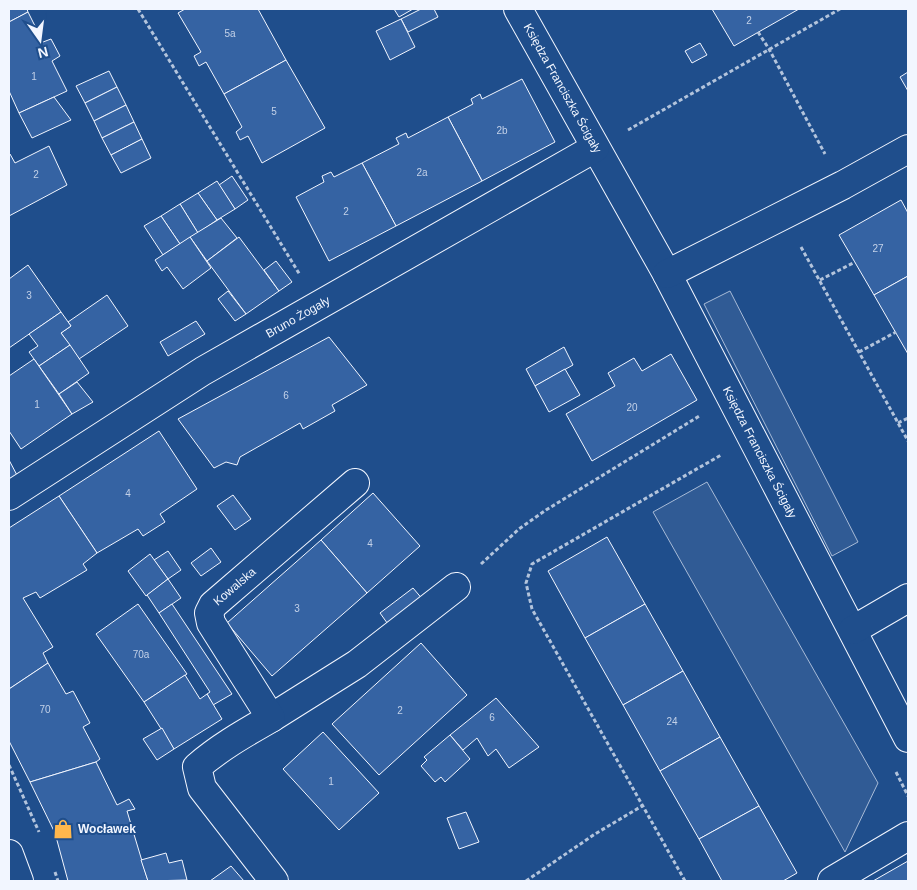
<svg xmlns="http://www.w3.org/2000/svg" width="917" height="890" viewBox="0 0 917 890" font-family="Helvetica,sans-serif">
  <style>
    .parking { fill: #305b95; stroke: #a8bbd7 }
    .building { fill: #3563a3; stroke: #f2f6ff }
    .lines { fill: none; stroke-linecap: round; stroke-linejoin: round }
    .street-casing { stroke: #f2f6ff; stroke-width: 30 }
    .path { stroke: #b3c4dc; stroke-width: 3; stroke-dasharray: 4 2.5; stroke-linecap: butt }
    .street { stroke: #1f4e8c; stroke-width: 28 }
    .labels { text-anchor: middle; stroke-width: 4; stroke-linejoin: round; paint-order: stroke }
    .number-label { font-size: 10px; fill: #c3d1e8 }
    .street-label { font-size: 12px; fill: #f2f6ff; stroke: #1f4e8c }
    .poi-label { font-size: 12px; font-weight: bold; fill: #f2f6ff; stroke: #1f4e8c; text-anchor: start }
  </style>
  <rect width="100%" height="100%" fill="#1f4e8c"/>
  <g class="parking">
    <path d="M730,291L858,542L832,556L704,304Z"/>
    <path d="M707,482L878,783L845,852L653,512Z"/>
  </g>
  <g class="building">
    <path d="M9,9H27L28,12L9,22Z"/>
    <path d="M185,9H258L286,60L224,94L206,62L199,66L194,56L201,52L178,13Z"/>
    <path d="M394,9H413L399,17Z"/>
    <path d="M421,9H434L438,17L408,32L401,19Z"/>
    <path d="M712,9H799L734,46Z"/>
    <path d="M28,12L43,42L51,39L60,56L52,61L67,91L19,113L9,91V22Z"/>
    <path d="M401,19L415,47L390,60L376,31Z"/>
    <path d="M700,43L707,55L692,63L685,51Z"/>
    <path d="M286,60L325,128L262,163L248,136L240,140L236,132L242,127L224,94Z"/>
    <path d="M109,71L117,87L85,103L76,86Z"/>
    <path d="M908,72V91L900,77Z"/>
    <path d="M522,79L555,142L482,181L448,117L473,104L471,99L480,94L482,99Z"/>
    <path d="M117,87L126,105L94,121L85,103Z"/>
    <path d="M54,97L71,120L32,138L19,113Z"/>
    <path d="M126,105L134,122L102,138L94,121Z"/>
    <path d="M448,117L482,181L396,226L362,163L399,144L396,138L406,133L408,138Z"/>
    <path d="M134,122L142,139L111,155L102,138Z"/>
    <path d="M142,139L151,158L121,173L111,155Z"/>
    <path d="M49,146L67,185L9,216V155L10,154L15,163Z"/>
    <path d="M362,163L396,226L329,261L296,197L324,182L322,176L331,172L334,177Z"/>
    <path d="M232,176L248,200L235,209L219,185Z"/>
    <path d="M217,181L235,209L217,220L198,193Z"/>
    <path d="M198,193L217,220L198,233L180,204Z"/>
    <path d="M901,200L908,213V276L874,295L839,235Z"/>
    <path d="M180,204L198,233L180,244L161,216Z"/>
    <path d="M161,216L180,244L163,255L144,226Z"/>
    <path d="M221,218L237,238L207,261L190,237Z"/>
    <path d="M190,237L211,268L183,289L167,267L162,271L155,260Z"/>
    <path d="M239,237L279,291L246,314L207,261Z"/>
    <path d="M276,261L292,282L279,291L264,270Z"/>
    <path d="M28,265L61,312L9,348V279Z"/>
    <path d="M908,276V354L874,295Z"/>
    <path d="M228,291L246,314L235,321L218,299Z"/>
    <path d="M107,295L128,326L79,359L61,333L71,326L68,322Z"/>
    <path d="M61,312L71,326L61,333L70,345L39,366L29,352L38,346L29,334Z"/>
    <path d="M196,321L205,334L168,356L160,342Z"/>
    <path d="M329,337L367,385L332,405L335,411L303,429L300,423L240,457L237,465L226,462L214,468L178,419Z"/>
    <path d="M70,345L89,373L59,394L39,366Z"/>
    <path d="M564,347L573,365L535,386L526,369Z"/>
    <path d="M671,354L697,400L592,461L566,414L615,386L608,373L634,358L642,371Z"/>
    <path d="M34,359L72,414L21,449L9,431V376Z"/>
    <path d="M565,369L580,395L549,412L535,386Z"/>
    <path d="M77,382L93,402L72,414L59,394Z"/>
    <path d="M159,431L197,489L160,514L165,522L143,536L138,529L97,553L59,496Z"/>
    <path d="M9,460L18,477L9,483Z"/>
    <path d="M373,493L420,546L367,593L321,540Z"/>
    <path d="M233,495L251,519L235,530L217,506Z"/>
    <path d="M59,496L97,553L83,564L87,570L40,598L36,592L23,598L53,647L43,653L48,663L9,689V528Z"/>
    <path d="M607,537L645,604L585,638L548,571Z"/>
    <path d="M321,540L367,593L272,676L227,623Z"/>
    <path d="M211,548L221,562L201,576L191,563Z"/>
    <path d="M168,551L181,570L168,579L154,560Z"/>
    <path d="M150,554L168,579L146,596L128,571Z"/>
    <path d="M168,579L181,598L159,613L147,595Z"/>
    <path d="M413,588L424,601L390,627L380,613Z"/>
    <path d="M138,604L187,674L144,702L96,634Z"/>
    <path d="M172,604L232,694L213,705L207,694L210,692L159,613Z"/>
    <path d="M645,604L683,671L623,705L585,638Z"/>
    <path d="M421,643L467,695L379,775L332,724Z"/>
    <path d="M48,663L66,694L73,691L90,723L83,727L100,759L96,762L30,782L9,741V689Z"/>
    <path d="M683,671L720,737L660,771L623,705Z"/>
    <path d="M185,675L200,699L207,694L222,719L174,749L144,702Z"/>
    <path d="M496,698L539,747L509,768L496,749L488,756L477,738L463,750L450,735Z"/>
    <path d="M162,728L174,749L157,760L143,739Z"/>
    <path d="M323,732L379,793L339,830L283,769Z"/>
    <path d="M450,735L470,759L445,782L441,777L435,782L421,766L427,760L424,757Z"/>
    <path d="M720,737L759,806L699,839L660,771Z"/>
    <path d="M96,762L117,805L129,799L135,809L127,811L148,881H68L55,833L30,782Z"/>
    <path d="M759,806L797,873L783,881H722L699,839Z"/>
    <path d="M466,812L479,842L459,849L447,818Z"/>
    <path d="M166,853L169,863L182,860L187,880L148,881L141,860Z"/>
    <path d="M908,861V881H873Z"/>
    <path d="M231,866L244,881H210Z"/>
  </g>
  <g class="lines">
    <defs>
      <g id="street">
        <path id="s1" d="M518,9L667,274L908,738"/>
        <path d="M667,274L843,185L908,149"/>
        <path id="s2" d="M9,496L203,371L595,148"/>
        <path d="M853,630L908,598"/>
        <path d="M271,718L357,664L456,587"/>
        <path d="M9,854L19,881"/>
        <path id="s3" d="M274,881L202,788L197,767C220,747 245,733 271,718L211,623L209,613L213,605L355,483"/>
        <path d="M832,881L908,836"/>
      </g>
    </defs>
    <use href="#street" class="street-casing"/>
    <g class="path">
      <path d="M138,9L300,275"/>
      <path d="M758,32L769,49L825,154"/>
      <path d="M628,130L840,9"/>
      <path d="M801,247L908,441"/>
      <path d="M820,280L855,262"/>
      <path d="M859,352L896,332"/>
      <path d="M898,423L908,418"/>
      <path d="M481,564L519,529L546,510L701,415"/>
      <path d="M9,765L39,832"/>
      <path d="M896,772L908,796"/>
      <path d="M55,872L58,881"/>
      <path d="M526,881L595,834L642,806"/>
      <path d="M685,881L532,609L526,583L532,564L721,455"/>
    </g>
    <use href="#street" class="street"/>
  </g>
  <defs>
    <symbol id="shop-bare" viewBox="-9 -9 18 18"><path d="M-5-2.5h2.3a2.7 3.5 0 0 1 5.4 0H5L5.5 6h-11ZM-1.5-2.5h3a1.5 2.3 0 0 0-3 0Z" fill="#ffb74d" stroke="#1f4e8c" stroke-width="2.5" paint-order="stroke"/></symbol>
  </defs>
  <g fill-rule="evenodd">
    <use href="#shop-bare" x="49" y="815" width="28" height="28"/>
  </g>
  <g class="labels">
    <g class="number-label">
      <text x="749" y="24">2</text>
      <text x="230" y="37">5a</text>
      <text x="34" y="80">1</text>
      <text x="274" y="115">5</text>
      <text x="502" y="134">2b</text>
      <text x="422" y="176">2a</text>
      <text x="36" y="178">2</text>
      <text x="346" y="215">2</text>
      <text x="878" y="252">27</text>
      <text x="29" y="299">3</text>
      <text x="286" y="399">6</text>
      <text x="37" y="408">1</text>
      <text x="632" y="411">20</text>
      <text x="128" y="497">4</text>
      <text x="370" y="547">4</text>
      <text x="297" y="612">3</text>
      <text x="141" y="658">70a</text>
      <text x="45" y="713">70</text>
      <text x="400" y="714">2</text>
      <text x="492" y="721">6</text>
      <text x="672" y="725">24</text>
      <text x="331" y="785">1</text>
    </g>
    <g class="street-label">
      <text dy="4" stroke="none"><textPath href="#s1" startOffset="91">Księdza Franciszka Ścigały</textPath></text>
      <text dy="4" stroke="none"><textPath href="#s2" startOffset="340">Bruno Żogały</textPath></text>
      <text dy="4" stroke="none"><textPath href="#s1" startOffset="505">Księdza Franciszka Ścigały</textPath></text>
      <text dy="4" stroke="none"><textPath href="#s3" startOffset="388">Kowalska</textPath></text>
    </g>
    <g class="poi-label">
      <text x="78" y="833">Wocławek</text>
    </g>
  </g>
  <rect width="917" height="890" fill="none" stroke="#f2f6ff" stroke-width="20"/>
  <g transform="translate(40 40) rotate(166)" stroke="#1f4e8c" stroke-width="4" paint-order="stroke">
  <path d="M0-4L9 19L0 12L-9 19Z" fill="#f2f6ff"/>
  <text y="-8" font-size="14" font-weight="bold" text-anchor="middle" fill="#f2f6ff">N</text>
  </g>
</svg>
